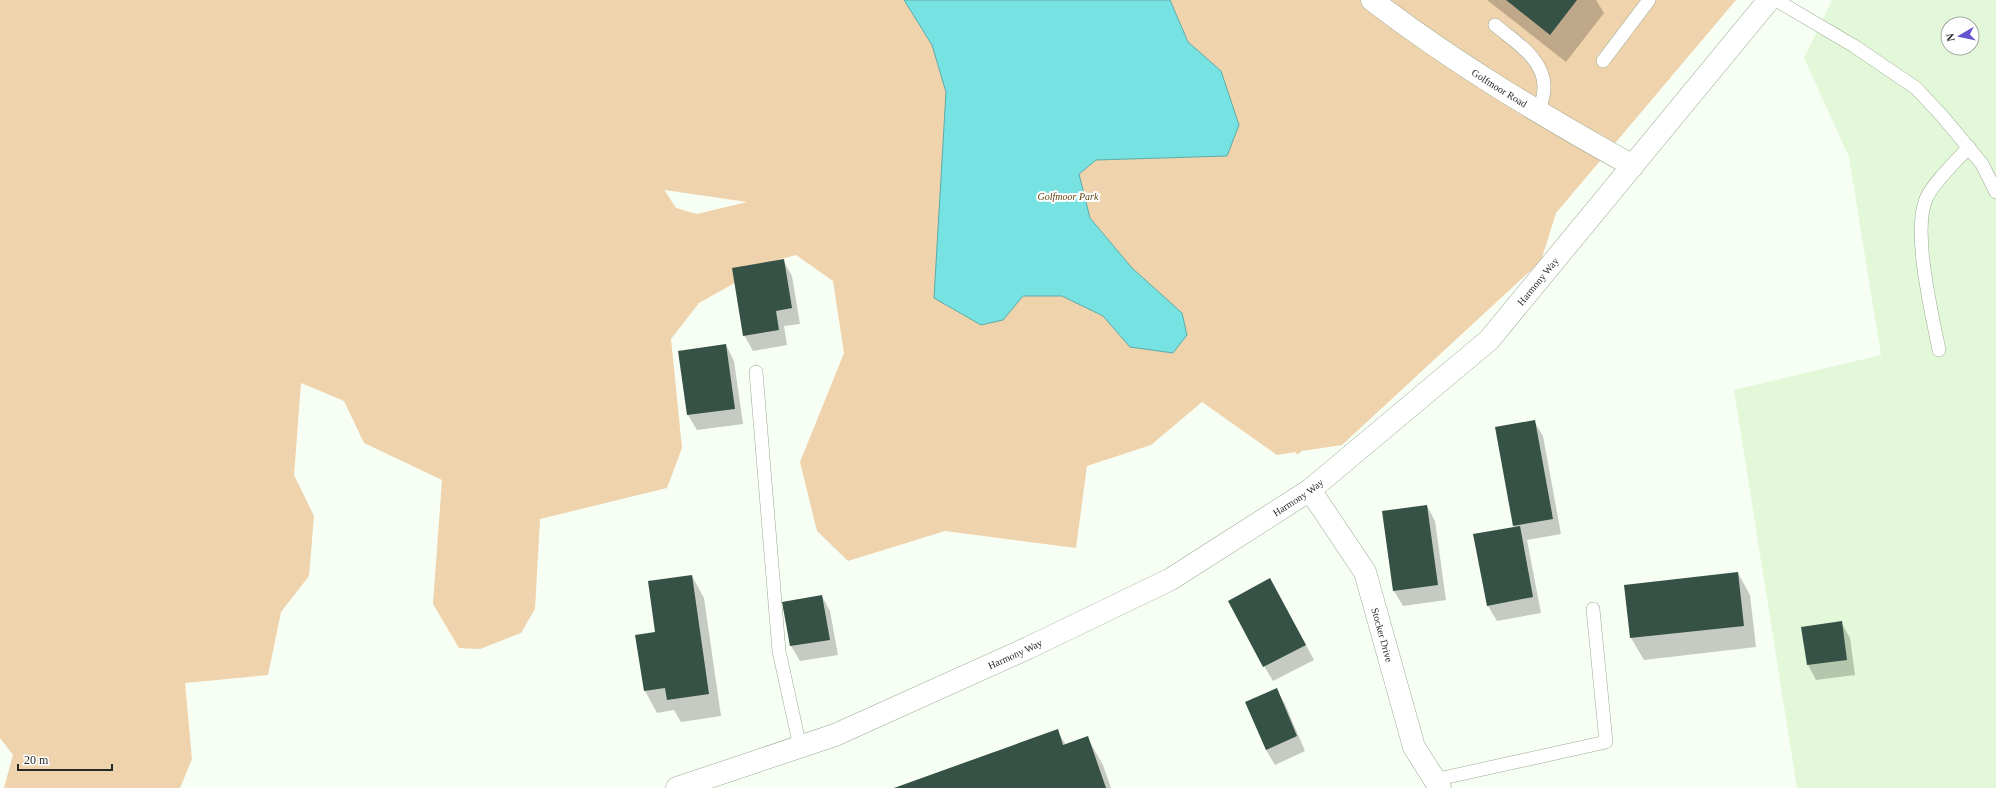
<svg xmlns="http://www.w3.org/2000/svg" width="1996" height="788" viewBox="0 0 1996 788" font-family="Georgia,serif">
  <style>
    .built { fill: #e2f8d8; fill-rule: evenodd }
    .green { fill: #efd3ac; fill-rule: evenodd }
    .water { fill: #77e2e2; stroke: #5eaba8 }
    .shadow { fill: #0003 }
    .building { fill: #365145 }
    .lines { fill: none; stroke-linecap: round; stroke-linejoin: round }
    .service-casing { stroke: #99a991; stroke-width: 14 }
    .minor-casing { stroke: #99a991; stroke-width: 23 }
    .tertiary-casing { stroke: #99a991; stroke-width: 23 }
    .service { stroke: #fff; stroke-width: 13 }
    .minor { stroke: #fff; stroke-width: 22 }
    .tertiary { stroke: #fff; stroke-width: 22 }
    .labels { text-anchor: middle; stroke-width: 4; stroke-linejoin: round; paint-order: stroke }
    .street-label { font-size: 10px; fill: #242a21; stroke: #fff }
    .park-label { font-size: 10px; font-style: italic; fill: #634410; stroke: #fff }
  </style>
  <rect width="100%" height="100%" fill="#f7fef4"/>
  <path class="built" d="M1832,0H1996V788H1797L1734,390L1881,355L1849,157L1804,58ZM1948,24H1972V48H1948Z"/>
  <path class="green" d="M0,0H1736L1556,213L1541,261L1342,445L1302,451L1297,455L1296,452L1277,455L1202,402L1151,445L1087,466L1076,548L945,531L848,561L817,531L800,462L844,353L833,281L796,255L774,261L699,303L671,339L682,448L667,488L540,519L535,609L521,633L480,649L459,648L433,604L442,480L364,443L344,401L301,383L294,475L314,516L309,576L281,612L268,675L185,683L192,759L180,788H4L13,755L0,738ZM665,191V190L747,202L697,214L676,208Z"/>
  <path class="water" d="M904,0H1170L1188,42L1221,71L1239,125L1227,156L1096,160L1079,174L1090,218L1132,268L1182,313L1187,335L1173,353L1130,347L1103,316L1062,296H1023L1003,320L981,325L934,298L946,92L932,45Z"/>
  <g class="shadow">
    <path d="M1487,0H1596L1604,13L1566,62Z"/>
    <path d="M783,260L792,276L800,324L784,326L787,345L753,351L744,335Z"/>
    <path d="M726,345L734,361L743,424L697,430L688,415L679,352Z"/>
    <path d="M1534,421L1543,436L1561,534L1527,540L1541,613L1497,621L1488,606L1515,528L1514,526Z"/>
    <path d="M1427,506L1435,521L1446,600L1403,606L1394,591L1384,512Z"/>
    <path d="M1738,573L1750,595L1756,647L1644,660L1631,638L1625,586Z"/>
    <path d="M692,576L704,598L721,716L681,722L674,710L657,713L645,691L656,633Z"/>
    <path d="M1279,595L1314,660L1273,681L1264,666Z"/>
    <path d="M822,596L830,611L838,655L800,661L791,646L783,603Z"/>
    <path d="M1841,622L1850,638L1855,675L1816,680L1808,665Z"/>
    <path d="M1276,689L1285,704L1305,751L1275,765L1266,750Z"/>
    <path d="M1057,730L1066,745L1087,737L1103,765L1111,788H896Z"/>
  </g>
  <g class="building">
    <path d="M1506,0H1577L1550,35Z"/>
    <path d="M784,259L792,308L776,311L779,330L743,336L732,268Z"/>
    <path d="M726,344L735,409L687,415L678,351Z"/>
    <path d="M1535,420L1553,519L1513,526L1495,427Z"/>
    <path d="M1427,505L1438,585L1393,591L1382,511Z"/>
    <path d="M1520,526L1533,597L1487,606L1473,534Z"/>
    <path d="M1738,572L1744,626L1630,638L1624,585Z"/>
    <path d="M692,575L709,694L667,700L665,688L644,691L635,635L655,632L648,581Z"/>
    <path d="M1270,578L1306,645L1263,667L1228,601Z"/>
    <path d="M822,595L830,640L790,646L782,602Z"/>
    <path d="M1842,621L1847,660L1807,665L1801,627Z"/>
    <path d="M1277,688L1297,736L1266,750L1245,702Z"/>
    <path d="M1058,729L1063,745L1088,736L1106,788H894Z"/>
  </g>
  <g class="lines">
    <defs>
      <g id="service">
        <path d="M1776,0L1854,46L1916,88L1943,117L1982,164L1996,192"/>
        <path d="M1495,25C1514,41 1545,59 1544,88C1544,96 1541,104 1539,112"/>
        <path d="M1603,61L1649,0"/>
        <path d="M1939,350C1932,314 1912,232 1926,199C1933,183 1956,161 1969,147"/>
        <path d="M756,372L779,651L800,747"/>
        <path d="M1434,780L1606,742L1593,609"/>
      </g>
      <g id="minor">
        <path id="s1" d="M1372,0C1454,63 1543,116 1633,166"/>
        <path id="s2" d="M1310,490L1365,572L1414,747L1440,788"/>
      </g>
      <g id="tertiary">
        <path id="s3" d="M677,788L835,735L1028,648L1171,579L1310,490L1489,340L1769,0"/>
      </g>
    </defs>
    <use href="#service" class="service-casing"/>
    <use href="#minor" class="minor-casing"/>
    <use href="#tertiary" class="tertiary-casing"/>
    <use href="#service" class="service"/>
    <use href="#minor" class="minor"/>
    <use href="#tertiary" class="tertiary"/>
  </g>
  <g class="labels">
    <g class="street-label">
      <text dy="4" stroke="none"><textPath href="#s1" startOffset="155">Golfmoor Road</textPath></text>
      <text dy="4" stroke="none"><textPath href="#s3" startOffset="1012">Harmony Way</textPath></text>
      <text dy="4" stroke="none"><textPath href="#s3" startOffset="688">Harmony Way</textPath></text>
      <text dy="4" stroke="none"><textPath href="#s2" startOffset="164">Stocker Drive</textPath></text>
      <text dy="4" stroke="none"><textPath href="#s3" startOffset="364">Harmony Way</textPath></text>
    </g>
    <g class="park-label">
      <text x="1068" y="200">Golfmoor Park</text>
    </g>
  </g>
  <g transform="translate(1960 36) rotate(261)"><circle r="19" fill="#ffffff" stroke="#a7aaa6"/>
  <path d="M0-3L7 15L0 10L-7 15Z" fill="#6354cd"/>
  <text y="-6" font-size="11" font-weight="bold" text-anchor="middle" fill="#242a21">N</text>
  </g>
  <path d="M18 764v6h94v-6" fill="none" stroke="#242a21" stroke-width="2"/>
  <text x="24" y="764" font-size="12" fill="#242a21" stroke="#ffffff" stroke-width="3" paint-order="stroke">20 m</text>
</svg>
